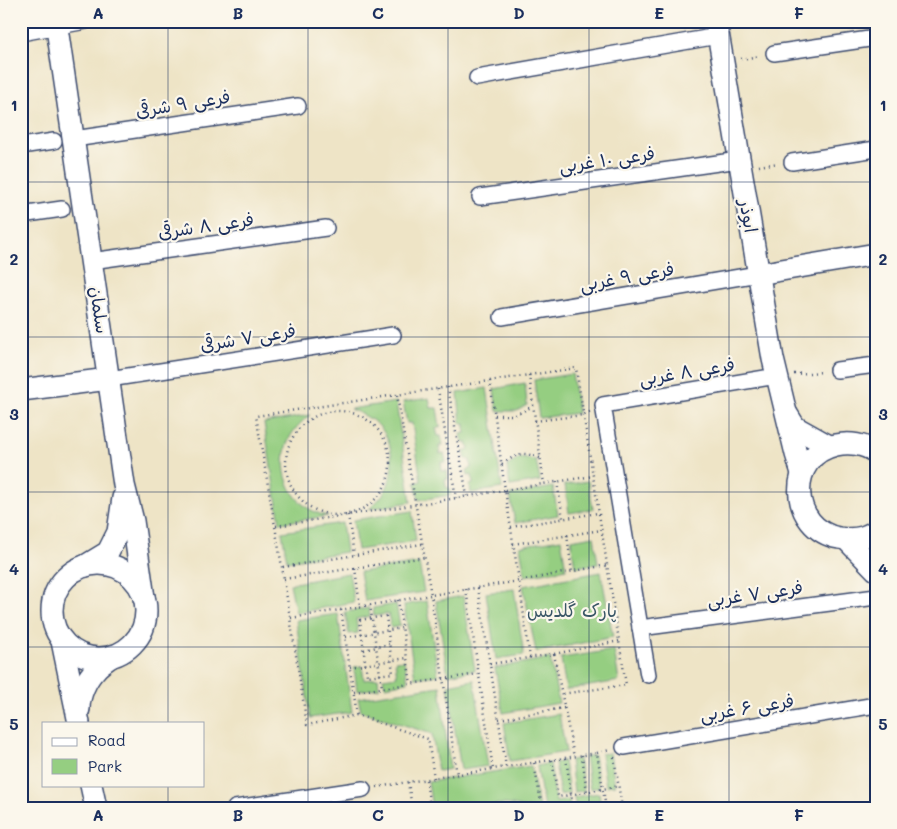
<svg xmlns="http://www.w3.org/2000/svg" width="897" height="829" viewBox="0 0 897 829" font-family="Mali,'Playpen Sans Arabic',sans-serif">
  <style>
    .green { fill: #95ce81; stroke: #587e70 }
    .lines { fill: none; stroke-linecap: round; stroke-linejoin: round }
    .street-casing { stroke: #3b4a6e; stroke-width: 18 }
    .secondary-casing { stroke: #3b4a6e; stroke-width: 24 }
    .path { stroke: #3b4a6e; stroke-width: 2.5; stroke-dasharray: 1 4; stroke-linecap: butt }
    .street { stroke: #fff; stroke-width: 15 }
    .secondary { stroke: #fff; stroke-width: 21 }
    .grid { fill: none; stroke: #1b2f5e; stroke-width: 1; stroke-opacity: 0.55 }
    .labels { text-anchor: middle; stroke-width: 4.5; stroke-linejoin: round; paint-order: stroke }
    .street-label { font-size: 18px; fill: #1b2f5e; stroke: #fbf7ec }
    .park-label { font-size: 18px; fill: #3a5767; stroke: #fbf7ec }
    .neatline { fill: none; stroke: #1b2f5e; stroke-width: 2 }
    .grid-label { font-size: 16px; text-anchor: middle; font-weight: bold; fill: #1b2f5e }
  </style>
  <rect width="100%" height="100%" fill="#fbf7ec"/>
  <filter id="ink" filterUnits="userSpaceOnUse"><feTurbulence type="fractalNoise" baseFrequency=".02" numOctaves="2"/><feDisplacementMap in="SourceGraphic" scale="10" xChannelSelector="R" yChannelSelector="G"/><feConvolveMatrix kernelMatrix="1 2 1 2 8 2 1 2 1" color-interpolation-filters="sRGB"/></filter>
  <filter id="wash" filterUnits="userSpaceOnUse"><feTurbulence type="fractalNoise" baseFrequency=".0096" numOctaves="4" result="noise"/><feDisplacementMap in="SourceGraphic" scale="20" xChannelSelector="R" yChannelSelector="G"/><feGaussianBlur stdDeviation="1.12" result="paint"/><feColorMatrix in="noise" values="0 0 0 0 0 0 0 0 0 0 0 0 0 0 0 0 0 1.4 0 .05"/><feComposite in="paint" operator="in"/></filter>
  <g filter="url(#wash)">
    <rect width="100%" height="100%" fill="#eee4c6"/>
    <g class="green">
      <path d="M572,374L578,413L539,418L534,380Z"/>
      <path d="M525,383L527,405L517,411H497L494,389Z"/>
      <path d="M487,388L502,488L471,493L470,485L473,484L472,475L468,476L467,470L471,468L470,460L466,459L464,451L469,449L467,442H463L461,434L465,433V424H461L458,393Z"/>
      <path d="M429,398L431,408H437L440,427L436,428L438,436H441L443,445L439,446L440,454L444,453L446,462H441L442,471H447L448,479H445L446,487L449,488L451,495L419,500L415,483L421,481L412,423H407L403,402Z"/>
      <path d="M396,402L411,502L369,509C377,502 384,495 388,485C395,465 393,439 377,424C369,417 360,413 350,409Z"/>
      <path d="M310,415C301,422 293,430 288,441C276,473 293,510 328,516L280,523L264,423Z"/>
      <path d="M520,458L536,460L540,481L510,486L507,466Z"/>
      <path d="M588,481L593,509L569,513L565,485Z"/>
      <path d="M553,487L558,515L515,523L510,495Z"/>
      <path d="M412,511L416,541L357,550L353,520Z"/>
      <path d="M342,523L346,552L287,561L282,532Z"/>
      <path d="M594,536L598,564L575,567L571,540Z"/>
      <path d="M561,539L566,569L525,576L520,546Z"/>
      <path d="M419,563L424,592L365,601L360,572Z"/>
      <path d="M601,572L613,637L536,652L523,586Z"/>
      <path d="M349,573L354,602L296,613L290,584Z"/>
      <path d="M514,589L524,655L496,659L486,593Z"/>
      <path d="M463,596L475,670L448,675L436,601Z"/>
      <path d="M427,601L438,675L415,678L404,605Z"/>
      <path d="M396,604L400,626L391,628L388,614L374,616L373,608Z"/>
      <path d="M369,608L370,616L356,619L358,633L349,634L345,612Z"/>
      <path d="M338,614L352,712L310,718L296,620Z"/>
      <path d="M614,650L619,681L566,690L561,658Z"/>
      <path d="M550,658L559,703L503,713L495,668Z"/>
      <path d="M404,660L408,682L385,686L383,678L397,676L395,661Z"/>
      <path d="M362,666L364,680L378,678L379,688L357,691L354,667Z"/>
      <path d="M474,680L488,766L461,770L448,685Z"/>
      <path d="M440,686L450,769L438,771L432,734L361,711L358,698Z"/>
      <path d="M559,714L566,752L510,761L504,723Z"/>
      <path d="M610,753L615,785L606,786L601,754Z"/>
      <path d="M594,755L599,787L590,789L585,757Z"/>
      <path d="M579,759L584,791L574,792L570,760Z"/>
      <path d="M564,761L569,793L560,795L555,763Z"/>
      <path d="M550,763L556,802L569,800L570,808H544L537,766Z"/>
      <path d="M531,766L539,808C533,808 527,809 521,807C510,804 500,803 487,806V808H432L428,782Z"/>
      <path d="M599,793L601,808H576L574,797Z"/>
    </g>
  </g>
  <g filter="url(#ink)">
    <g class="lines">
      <defs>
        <g id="street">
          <path d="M21,33L86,21"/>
          <path d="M774,53L876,38"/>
          <path d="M477,78L718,36"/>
          <path d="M74,139L298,106"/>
          <path d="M21,146L54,141"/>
          <path d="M792,162L876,149"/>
          <path d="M480,197L739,160"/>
          <path d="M21,215L62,209"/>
          <path d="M91,261L326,228"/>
          <path d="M502,317L758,274"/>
          <path d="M837,370L876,365"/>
          <path d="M109,379L393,335"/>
          <path d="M640,628L876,597"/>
          <path d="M648,675L603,405L777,376"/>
          <path d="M624,747L876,705"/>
          <path d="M235,808L363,789"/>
        </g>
        <g id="secondary">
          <path d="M56,21L124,485L133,521L144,598"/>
          <path d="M716,21L773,359L796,454L802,473"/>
          <path d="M758,274L876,254"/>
          <path d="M21,390L109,379"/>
          <path d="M787,414L795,427L829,446"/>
          <path d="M876,453C865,444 849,442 836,445C785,456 789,529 839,538C852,540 866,538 876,530"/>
          <path d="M847,540L876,570"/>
          <circle cx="99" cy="611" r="47"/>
          <path d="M85,566L108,552L118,532L123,498"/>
          <path d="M62,641L79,723"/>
          <path d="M79,709C79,695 86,679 96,669C100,664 107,660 112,656"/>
          <path d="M91,785L96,808"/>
        </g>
      </defs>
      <use href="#street" class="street-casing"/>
      <use href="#secondary" class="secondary-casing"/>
      <g class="path">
        <path d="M741,59L760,56"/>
        <path d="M759,166L778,163"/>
        <path d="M794,374L823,372"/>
        <path d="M529,375L544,484"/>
        <path d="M490,381L505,490L593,476"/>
        <path d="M448,387L467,496"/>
        <path d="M438,389L456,498"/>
        <circle cx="338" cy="463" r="52"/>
        <path d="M495,415H515L533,406"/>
        <path d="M535,421L583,415L590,412"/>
        <path d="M502,464C520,453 520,451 540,458"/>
        <path d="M557,482L563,518"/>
        <path d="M348,515L354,555"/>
        <path d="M276,526C352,514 429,503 505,490L519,581L431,595L397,395"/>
        <path d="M511,527L598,513"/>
        <path d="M567,535L572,572"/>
        <path d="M513,544L601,530"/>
        <path d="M283,567L422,544"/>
        <path d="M355,568L360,606"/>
        <path d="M284,579L425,557"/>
        <path d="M478,588L506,767"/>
        <path d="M466,589L493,769"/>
        <path d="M398,600L411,684"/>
        <path d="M370,605L382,688"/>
        <path d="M341,610L357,715"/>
        <path d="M386,616L393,673L367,676L360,620Z"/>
        <path d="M291,618L431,595L457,775"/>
        <path d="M346,637L402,628"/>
        <path d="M364,650L389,644"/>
        <path d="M554,654L574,757"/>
        <path d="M530,658L519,581L607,565"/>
        <path d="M490,664L554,654L619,641"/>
        <path d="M350,667L407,658"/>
        <path d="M354,692L478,674"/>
        <path d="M499,719L564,708"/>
        <path d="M597,753L610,750"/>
        <path d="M582,755L587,792"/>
        <path d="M614,757L622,808"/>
        <path d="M566,758L573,808"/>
        <path d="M552,760L558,797L619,786"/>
        <path d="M534,763L542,808"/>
        <path d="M434,778L428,739L357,715L307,725L282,567L256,416L576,368L626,685L561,694"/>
        <path d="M426,780L430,808"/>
        <path d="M377,787L408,782"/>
        <path d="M412,808L408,782L597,753L606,808"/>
        <path d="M492,808L502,807L515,808"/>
      </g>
      <use href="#street" class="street"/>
      <use href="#secondary" class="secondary"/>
    </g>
  </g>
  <path class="grid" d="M168,21V723M308,21V808M448,21V808M589,21V808M729,21V808M21,182H876M21,337H876M21,492H876M21,647H876M168,785V808"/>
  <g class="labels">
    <g class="street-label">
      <text transform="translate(183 104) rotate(-9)" y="6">فرعی ۹ شرقی</text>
      <text transform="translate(607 160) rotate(-8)" y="6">فرعی ۱۰ غربی</text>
      <text transform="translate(748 216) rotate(80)" y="6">ابوذر</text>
      <text transform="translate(206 226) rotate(-8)" y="6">فرعی ۸ شرقی</text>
      <text transform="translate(627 277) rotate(-10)" y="6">فرعی ۹ غربی</text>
      <text transform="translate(99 310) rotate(82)" y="6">سلمان</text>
      <text transform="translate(248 338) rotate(-9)" y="6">فرعی ۷ شرقی</text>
      <text transform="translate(687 372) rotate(-9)" y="6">فرعی ۸ غربی</text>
      <text transform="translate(755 594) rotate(-8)" y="6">فرعی ۷ غربی</text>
      <text transform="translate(747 708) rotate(-9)" y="6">فرعی ۶ غربی</text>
    </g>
    <g class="park-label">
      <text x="572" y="617">پارک گلدیس</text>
    </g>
  </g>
  <rect width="897" height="829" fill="none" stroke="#fbf7ec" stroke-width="55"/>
  <rect x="42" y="722" width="162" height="65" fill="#fbf7ec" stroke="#a1a7b3"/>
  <rect x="52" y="738" width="25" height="8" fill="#ffffff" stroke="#a1a7b3"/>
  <text x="88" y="746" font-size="15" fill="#1b2f5e">Road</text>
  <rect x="52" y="759" width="25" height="15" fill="#95ce81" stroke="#a1a7b3"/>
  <text x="88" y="772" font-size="15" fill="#1b2f5e">Park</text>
  <rect x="28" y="28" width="842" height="774" class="neatline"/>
  <g class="grid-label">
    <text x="98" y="19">A</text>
    <text x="238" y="19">B</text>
    <text x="378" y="19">C</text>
    <text x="519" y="19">D</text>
    <text x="659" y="19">E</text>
    <text x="799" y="19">F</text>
    <text x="14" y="111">1</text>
    <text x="883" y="111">1</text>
    <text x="14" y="265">2</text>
    <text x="883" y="265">2</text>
    <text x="14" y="420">3</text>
    <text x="883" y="420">3</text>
    <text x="14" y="575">4</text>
    <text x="883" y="575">4</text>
    <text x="14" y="730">5</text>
    <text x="883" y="730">5</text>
    <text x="98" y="821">A</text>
    <text x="238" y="821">B</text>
    <text x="378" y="821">C</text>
    <text x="519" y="821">D</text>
    <text x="659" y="821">E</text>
    <text x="799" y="821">F</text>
  </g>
</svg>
